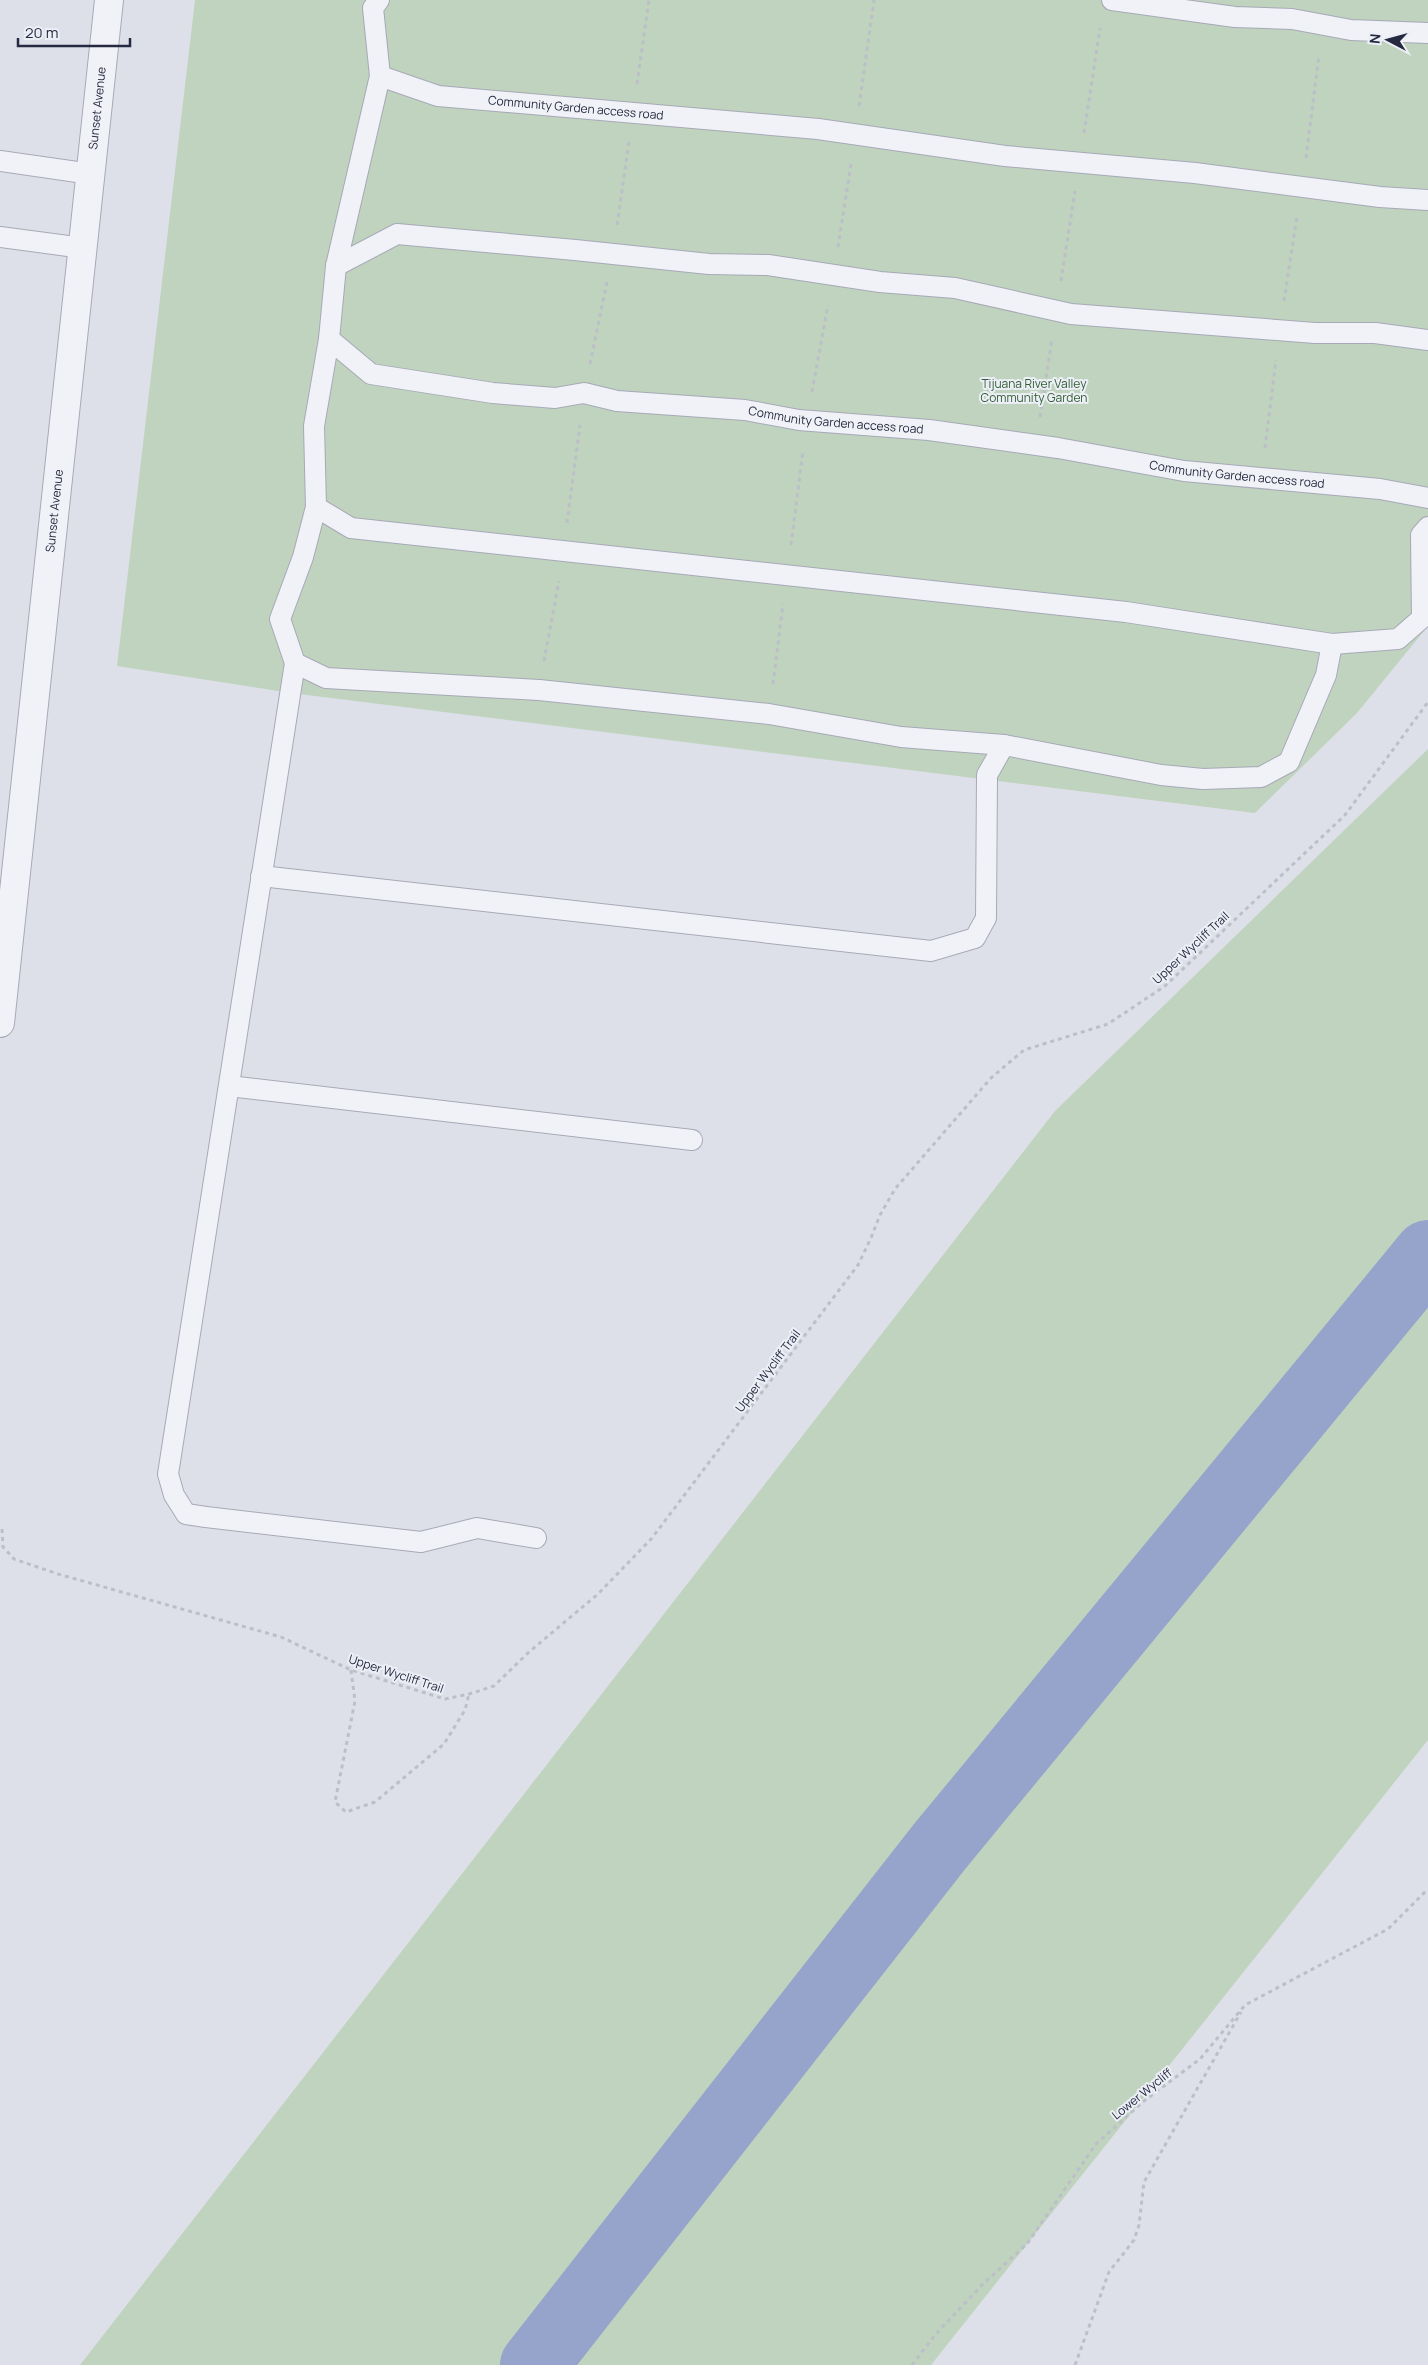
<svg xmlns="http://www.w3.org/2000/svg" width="1428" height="2365" viewBox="0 0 1428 2365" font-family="Manrope,sans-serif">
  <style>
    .green { fill: #bfd3be }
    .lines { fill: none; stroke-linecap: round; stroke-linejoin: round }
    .river { stroke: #96a4cc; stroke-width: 68 }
    .service-casing { stroke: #a7a9b7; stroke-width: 22 }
    .minor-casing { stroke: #a7a9b7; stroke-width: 30 }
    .path { stroke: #bcbec8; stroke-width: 3; stroke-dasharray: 4 4; stroke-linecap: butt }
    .service { stroke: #f1f2f7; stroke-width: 20 }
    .minor { stroke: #f1f2f7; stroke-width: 28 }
    .labels { text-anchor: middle; stroke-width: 4; stroke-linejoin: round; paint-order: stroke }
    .street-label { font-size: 12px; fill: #262a41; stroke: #edeff6 }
    .park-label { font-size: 12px; fill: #325d34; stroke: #edeff6 }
  </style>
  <rect width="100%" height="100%" fill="#dee0e9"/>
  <g class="green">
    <path d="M195,0H1428V626L1357,713L1255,813L291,693L117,666Z"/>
    <path d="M1428,749V1740L931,2365H80L1055,1111Z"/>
  </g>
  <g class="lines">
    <path class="river" d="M534,2365L940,1846L1428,1254"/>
    <defs>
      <g id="service">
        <path id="s1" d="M379,0L373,8L380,76L438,96L818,129L1005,156L1195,173L1380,197L1428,200"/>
        <path d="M1112,0L1235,17L1292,19L1351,30L1428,33"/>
        <path d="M0,161L91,174"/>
        <path d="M0,237L83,248"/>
        <path d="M336,266L380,76"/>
        <path d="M329,339L314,426L316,507L351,528L1126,612L1332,644L1398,639L1422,618L1421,535L1428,527"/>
        <path id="s2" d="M1428,340L1375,333H1315L1071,314L955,288L880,282L768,265L709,264L575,250L397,234L336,266L329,339L371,374L493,393L555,398L584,393L617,401L745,410L799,420L929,430L1058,448L1184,471L1380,489L1428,498"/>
        <path d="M316,507L303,557L280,619L295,663L326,678L539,690L769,714L901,737L1004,745L1161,775L1203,779L1261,777L1289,762L1326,675L1332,644"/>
        <path d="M295,663L168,1474L174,1495L186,1514L206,1517L421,1542L477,1528L536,1538"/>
        <path d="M261,876L931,951L975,938L986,918L987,775L1004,745"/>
        <path d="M229,1086L692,1140"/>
      </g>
      <g id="minor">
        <path id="s3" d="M0,1023L109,0"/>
      </g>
    </defs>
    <use href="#service" class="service-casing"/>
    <use href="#minor" class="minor-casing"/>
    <g class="path">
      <path d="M637,84L649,0"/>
      <path d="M859,106L874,0"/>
      <path d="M1084,133L1100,28"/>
      <path d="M1306,158L1319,55"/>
      <path d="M617,225L629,142"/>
      <path d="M838,247L851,164"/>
      <path d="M1061,281L1075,191"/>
      <path d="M1284,301L1297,216"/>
      <path d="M590,364L607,282"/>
      <path d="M812,392L828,305"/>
      <path d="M1040,417L1052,339"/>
      <path d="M1265,448L1276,360"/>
      <path d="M567,523L580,425"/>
      <path d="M791,545L803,450"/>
      <path d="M544,661L559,581"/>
      <path d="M773,684L783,604"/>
      <path d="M2,1529L3,1547L14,1559L58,1574L281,1637L351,1670L445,1699L469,1694L494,1686L529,1652L598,1594L652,1538L858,1265L871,1238L880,1215L895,1189L991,1078L1024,1050L1108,1024L1165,986L1345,815L1428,702"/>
      <path d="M351,1670L355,1701L335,1802L346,1812L375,1802L444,1744L465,1710L469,1694"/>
      <path d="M912,2365L935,2335L983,2284L1027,2244L1096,2144L1144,2101L1200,2059L1245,2005L1388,1929L1428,1889"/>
      <path d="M1075,2365L1109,2272L1134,2240L1139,2225L1144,2182L1241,2012"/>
    </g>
    <use href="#service" class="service"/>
    <use href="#minor" class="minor"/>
  </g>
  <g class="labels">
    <g class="street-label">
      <text dy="4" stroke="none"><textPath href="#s1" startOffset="278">Community Garden access road</textPath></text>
      <text dy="4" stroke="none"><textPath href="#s3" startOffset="920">Sunset Avenue</textPath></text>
      <text dy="4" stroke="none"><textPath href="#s2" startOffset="1704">Community Garden access road</textPath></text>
      <text dy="4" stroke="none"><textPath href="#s2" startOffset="2109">Community Garden access road</textPath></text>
      <text dy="4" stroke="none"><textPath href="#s3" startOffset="515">Sunset Avenue</textPath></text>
      <text transform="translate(1191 948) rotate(-43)" y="4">Upper Wycliff Trail</text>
      <text transform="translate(768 1371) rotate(-53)" y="4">Upper Wycliff Trail</text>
      <text transform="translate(396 1674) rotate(18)" y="4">Upper Wycliff Trail</text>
      <text transform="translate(1142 2094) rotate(-39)" y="4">Lower Wycliff</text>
    </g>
    <g class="park-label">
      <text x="1034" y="388">Tijuana River Valley<tspan x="1034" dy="14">Community Garden</tspan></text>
    </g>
  </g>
  <g transform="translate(1388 40) rotate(276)" stroke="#edeff6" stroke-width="4" paint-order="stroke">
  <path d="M0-4L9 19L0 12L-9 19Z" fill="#262a41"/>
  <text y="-8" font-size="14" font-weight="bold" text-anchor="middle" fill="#262a41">N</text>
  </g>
  <path d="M18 38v8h112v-8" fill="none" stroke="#262a41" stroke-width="2.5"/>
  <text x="25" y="38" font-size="15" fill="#262a41" stroke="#edeff6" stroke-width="4" paint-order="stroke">20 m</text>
</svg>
